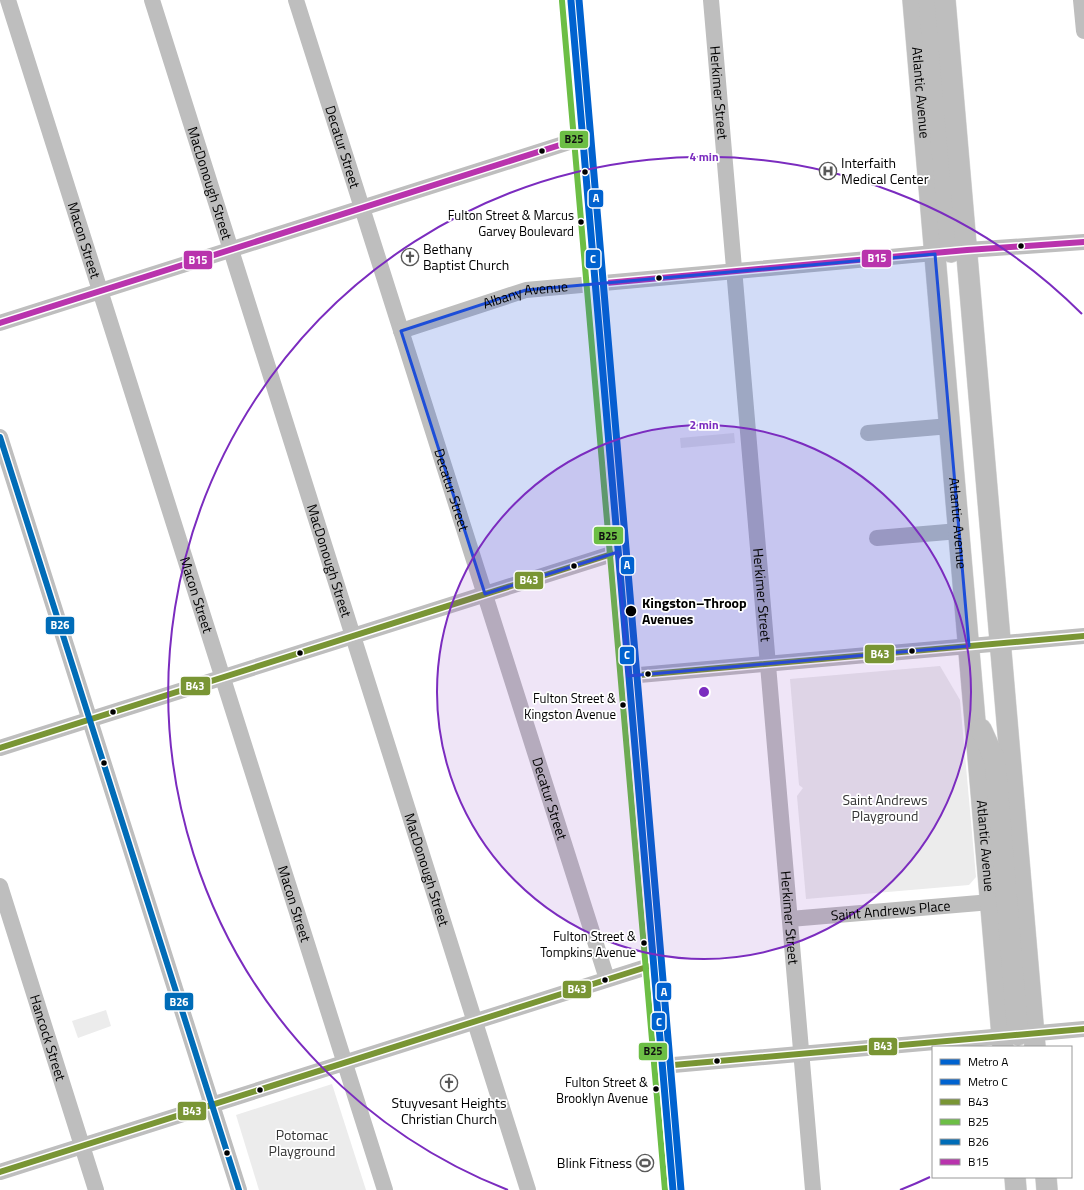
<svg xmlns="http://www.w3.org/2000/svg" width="1084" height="1190" viewBox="0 0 1084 1190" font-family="'Titillium Web',sans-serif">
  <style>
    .green { fill: #ececec }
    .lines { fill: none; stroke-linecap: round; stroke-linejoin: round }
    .major-casing { stroke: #dbdbdb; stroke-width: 22 }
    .minor { stroke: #bebebe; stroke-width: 16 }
    .major { stroke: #bebebe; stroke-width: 21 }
    .bus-1-casing { stroke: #fff; stroke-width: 9 }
    .bus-2-casing { stroke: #fff; stroke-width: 9 }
    .bus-3-casing { stroke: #fff; stroke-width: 9 }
    .bus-4-casing { stroke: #fff; stroke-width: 9 }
    .bus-1 { stroke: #799534; stroke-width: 6 }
    .bus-2 { stroke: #6cbe45; stroke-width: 6 }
    .bus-3 { stroke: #006cb7; stroke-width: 6 }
    .bus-4 { stroke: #b933ad; stroke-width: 6 }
    .metro-1-casing { stroke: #fff; stroke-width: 10 }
    .metro-2-casing { stroke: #fff; stroke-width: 10 }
    .metro-1 { stroke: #0062cf; stroke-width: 7 }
    .metro-2 { stroke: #0062cf; stroke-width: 7 }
    .marked { fill: #1d4ed8; fill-opacity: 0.2; stroke: #1d4ed8; stroke-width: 3; stroke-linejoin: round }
    .ring { fill: none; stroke: #7b2cbf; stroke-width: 2 }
    .bus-dot { fill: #000; stroke: #fff; stroke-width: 1.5 }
    .labels { text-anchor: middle; stroke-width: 3.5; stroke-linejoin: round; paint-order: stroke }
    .bus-label { font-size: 13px; fill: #000; stroke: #fff; text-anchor: end }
    .street-label { font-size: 14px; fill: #000; stroke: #fff }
    .poi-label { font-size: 14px; fill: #000; stroke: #fff; text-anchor: start }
    .stop-label { font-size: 14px; font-weight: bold; fill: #000; stroke: #fff; text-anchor: start }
    .park-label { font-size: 14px; fill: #333; stroke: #fff }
    .centre { fill: #7b2cbf; stroke: #fff; stroke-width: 2 }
    .ring-label { font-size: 12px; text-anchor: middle; font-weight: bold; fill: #7b2cbf; stroke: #fff; stroke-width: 3.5; stroke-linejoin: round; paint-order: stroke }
    .line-badge { stroke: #fff; stroke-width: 1.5 }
    .badge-label { font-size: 11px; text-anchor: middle; font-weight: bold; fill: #fff }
    .pale-badge-label { font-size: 11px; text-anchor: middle; font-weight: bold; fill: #111 }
  </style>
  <rect width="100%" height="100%" fill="#fff"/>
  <g class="green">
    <path d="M734,433L735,443L681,448L680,438Z"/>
    <path d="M940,666L960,700L976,877L969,885L806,899L797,796L803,788L799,785L790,679Z"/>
    <path d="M106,1010L111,1026L78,1038L72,1021Z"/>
    <path d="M332,1084L366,1190H259L236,1115Z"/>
  </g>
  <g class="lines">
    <defs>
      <g id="major">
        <path d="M570,0L673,1190"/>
        <path id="s8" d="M913,0L1003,1047"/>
        <path d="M929,0L951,252"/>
        <path d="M945,0L1035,1047"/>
        <path d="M981,729L995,760L1018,1035"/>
        <path d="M1015,1177L1016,1190"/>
        <path d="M1046,1177L1047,1190"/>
      </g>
    </defs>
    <use href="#major" class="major-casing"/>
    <g class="minor">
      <path id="s1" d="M8,0L385,1190"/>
      <path id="s2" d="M152,0L528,1190"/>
      <path id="s3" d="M296,0L607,979"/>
      <path id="s4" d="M711,0L813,1190"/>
      <path d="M1081,0L1084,31"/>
      <path d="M0,323L582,138"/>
      <path id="s5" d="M401,331L526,290L967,250L1084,242"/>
      <path d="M868,433L950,426"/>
      <path d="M0,437L239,1190"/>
      <path d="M877,538L959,531"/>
      <path d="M628,676L1084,636"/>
      <path d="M0,748L618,552"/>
      <path id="s6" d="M0,886L96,1190"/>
      <path id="s7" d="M790,919L991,902"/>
      <path d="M662,1066L1084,1029"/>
      <path d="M0,1172L653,965"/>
    </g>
    <use href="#major" class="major"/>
    <defs>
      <g id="bus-1">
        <path d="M0,748L618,552L628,676L1084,636"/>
        <path d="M0,1172L653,965L662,1066L1084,1029"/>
      </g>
      <path id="bus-2" d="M562,1L665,1190"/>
      <path id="bus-3" d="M0,437L239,1190"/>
      <path id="bus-4" d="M0,323L582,138L595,284L967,250L1084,242"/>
    </defs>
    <use href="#bus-1" class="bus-1-casing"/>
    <use href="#bus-2" class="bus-2-casing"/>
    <use href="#bus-3" class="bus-3-casing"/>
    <use href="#bus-4" class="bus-4-casing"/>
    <use href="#bus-1" class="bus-1"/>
    <use href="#bus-2" class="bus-2"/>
    <use href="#bus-3" class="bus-3"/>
    <use href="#bus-4" class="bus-4"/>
    <defs>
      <path id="metro-1" d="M579,0L681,1190"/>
      <path id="metro-2" d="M571,1L673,1190"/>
    </defs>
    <use href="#metro-1" class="metro-1-casing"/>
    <use href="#metro-2" class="metro-2-casing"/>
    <use href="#metro-1" class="metro-1"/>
    <use href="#metro-2" class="metro-2"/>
  </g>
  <path class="marked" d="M935,254L969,646L628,676L618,552L485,594L401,331L526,290Z"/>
  <circle cx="704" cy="692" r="267" fill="#7b2cbf" fill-opacity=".12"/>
  <g class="ring">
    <circle cx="704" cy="692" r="267"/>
    <path d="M930 1177A535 535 0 0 1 900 1190M508 1190A535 535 0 1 1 1082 314"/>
  </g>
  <defs>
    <symbol id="hospital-ring" viewBox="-11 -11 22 22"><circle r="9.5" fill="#fff" stroke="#595959" stroke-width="1.5"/><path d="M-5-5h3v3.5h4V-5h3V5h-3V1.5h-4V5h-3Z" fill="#595959"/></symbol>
    <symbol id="church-ring" viewBox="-11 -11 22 22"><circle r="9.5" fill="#fff" stroke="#595959" stroke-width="1.5"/><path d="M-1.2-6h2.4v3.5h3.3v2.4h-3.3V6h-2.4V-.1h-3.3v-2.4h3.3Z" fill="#595959"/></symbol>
    <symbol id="stadium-ring" viewBox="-11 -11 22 22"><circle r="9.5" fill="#fff" stroke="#595959" stroke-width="1.5"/><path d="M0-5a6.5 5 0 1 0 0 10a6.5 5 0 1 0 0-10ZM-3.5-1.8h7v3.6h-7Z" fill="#595959"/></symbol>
  </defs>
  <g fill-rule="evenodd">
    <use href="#hospital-ring" x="818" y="161" width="20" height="20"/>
    <use href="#church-ring" x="400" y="247" width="20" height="20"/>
    <use href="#church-ring" x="439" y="1073" width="20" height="20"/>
    <use href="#stadium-ring" x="635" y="1153" width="20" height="20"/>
  </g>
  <g class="bus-dot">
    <circle cx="542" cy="151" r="3.5"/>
    <circle cx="585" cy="172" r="3.5"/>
    <circle cx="581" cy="222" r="3.5"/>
    <circle cx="1021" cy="246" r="3.5"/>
    <circle cx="659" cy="278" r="3.5"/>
    <circle cx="574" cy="566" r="3.5"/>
    <circle cx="631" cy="611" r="6"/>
    <circle cx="912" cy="651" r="3.5"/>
    <circle cx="300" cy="653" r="3.5"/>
    <circle cx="648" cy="674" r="3.5"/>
    <circle cx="623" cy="705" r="3.5"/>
    <circle cx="113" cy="712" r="3.5"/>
    <circle cx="104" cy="763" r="3.5"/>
    <circle cx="644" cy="943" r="3.5"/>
    <circle cx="605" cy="980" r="3.5"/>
    <circle cx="717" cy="1061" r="3.5"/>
    <circle cx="656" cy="1089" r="3.5"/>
    <circle cx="260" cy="1090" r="3.5"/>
    <circle cx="227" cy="1153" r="3.5"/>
  </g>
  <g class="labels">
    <g class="bus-label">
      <text x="574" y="220">Fulton Street &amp; Marcus<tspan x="574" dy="16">Garvey Boulevard</tspan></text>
      <text x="616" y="703">Fulton Street &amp;<tspan x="616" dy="16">Kingston Avenue</tspan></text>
      <text x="636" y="941">Fulton Street &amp;<tspan x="636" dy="16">Tompkins Avenue</tspan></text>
      <text x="648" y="1087">Fulton Street &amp;<tspan x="648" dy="16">Brooklyn Avenue</tspan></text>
    </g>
    <g class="street-label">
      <text dy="5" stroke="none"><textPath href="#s4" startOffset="93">Herkimer Street</textPath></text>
      <text dy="5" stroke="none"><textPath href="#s8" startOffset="93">Atlantic Avenue</textPath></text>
      <text dy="5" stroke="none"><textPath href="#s3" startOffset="154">Decatur Street</textPath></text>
      <text dy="5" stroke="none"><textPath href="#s2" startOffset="192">MacDonough Street</textPath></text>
      <text dy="5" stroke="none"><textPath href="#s1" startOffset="252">Macon Street</textPath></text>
      <text dy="5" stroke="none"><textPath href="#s5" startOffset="130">Albany Avenue</textPath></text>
      <text dy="5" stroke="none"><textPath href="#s3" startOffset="514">Decatur Street</textPath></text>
      <text dy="5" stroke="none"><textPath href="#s8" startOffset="525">Atlantic Avenue</textPath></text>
      <text dy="5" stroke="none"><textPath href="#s2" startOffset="588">MacDonough Street</textPath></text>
      <text dy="5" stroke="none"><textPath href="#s1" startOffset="624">Macon Street</textPath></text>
      <text dy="5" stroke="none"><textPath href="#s4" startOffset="597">Herkimer Street</textPath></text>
      <text dy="5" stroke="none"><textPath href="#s3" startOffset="838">Decatur Street</textPath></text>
      <text dy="5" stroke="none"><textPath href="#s8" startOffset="849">Atlantic Avenue</textPath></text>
      <text dy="5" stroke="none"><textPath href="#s2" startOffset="912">MacDonough Street</textPath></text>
      <text dy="5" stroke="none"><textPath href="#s1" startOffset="948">Macon Street</textPath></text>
      <text dy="5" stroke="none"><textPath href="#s7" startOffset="101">Saint Andrews Place</textPath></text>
      <text dy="5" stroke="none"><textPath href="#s4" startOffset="921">Herkimer Street</textPath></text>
      <text dy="5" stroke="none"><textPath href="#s6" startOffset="159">Hancock Street</textPath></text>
    </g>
    <g class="poi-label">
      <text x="841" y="168">Interfaith<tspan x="841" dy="16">Medical Center</tspan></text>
      <text x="423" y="254">Bethany<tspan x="423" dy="16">Baptist Church</tspan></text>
      <text x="449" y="1108" text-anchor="middle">Stuyvesant Heights<tspan x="449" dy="16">Christian Church</tspan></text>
      <text x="632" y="1168" text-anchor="end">Blink Fitness</text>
    </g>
    <g class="stop-label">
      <text x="642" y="608">Kingston–Throop<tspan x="642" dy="16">Avenues</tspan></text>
    </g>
    <g class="park-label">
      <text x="885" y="805">Saint Andrews<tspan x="885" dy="16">Playground</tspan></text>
      <text x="302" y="1140">Potomac<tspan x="302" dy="16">Playground</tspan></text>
    </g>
  </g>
  <circle cx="704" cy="692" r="6" class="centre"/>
  <g class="ring-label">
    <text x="704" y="161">4 min</text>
    <text x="704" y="429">2 min</text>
  </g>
  <g class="line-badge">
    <rect x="559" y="130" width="30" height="19" rx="4" fill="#6cbe45"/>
    <rect x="588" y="189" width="16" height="19" rx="4" fill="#0062cf"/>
    <rect x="861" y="249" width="31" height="19" rx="4" fill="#b933ad"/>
    <rect x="585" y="249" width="16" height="20" rx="4" fill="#0062cf"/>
    <rect x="183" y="250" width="30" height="20" rx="4" fill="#b933ad"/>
    <rect x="593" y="526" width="31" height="19" rx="4" fill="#6cbe45"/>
    <rect x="620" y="556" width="15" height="19" rx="4" fill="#0062cf"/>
    <rect x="514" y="571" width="30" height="19" rx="4" fill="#799534"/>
    <rect x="45" y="616" width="30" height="19" rx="4" fill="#006cb7"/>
    <rect x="864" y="644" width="31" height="20" rx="4" fill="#799534"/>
    <rect x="619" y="646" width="16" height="19" rx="4" fill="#0062cf"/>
    <rect x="180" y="676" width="31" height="20" rx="4" fill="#799534"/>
    <rect x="562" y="980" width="30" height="19" rx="4" fill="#799534"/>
    <rect x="656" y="982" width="16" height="19" rx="4" fill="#0062cf"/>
    <rect x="164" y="992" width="30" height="19" rx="4" fill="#006cb7"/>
    <rect x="651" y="1012" width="15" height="19" rx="4" fill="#0062cf"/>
    <rect x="868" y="1037" width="30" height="19" rx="4" fill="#799534"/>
    <rect x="638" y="1042" width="30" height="19" rx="4" fill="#6cbe45"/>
    <rect x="177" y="1101" width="30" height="20" rx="4" fill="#799534"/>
  </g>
  <g class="badge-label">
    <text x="596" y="202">A</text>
    <text x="877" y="262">B15</text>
    <text x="593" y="263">C</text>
    <text x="198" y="264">B15</text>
    <text x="627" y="569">A</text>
    <text x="529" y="584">B43</text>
    <text x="60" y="629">B26</text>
    <text x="880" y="658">B43</text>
    <text x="627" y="659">C</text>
    <text x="195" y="690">B43</text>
    <text x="577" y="993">B43</text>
    <text x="664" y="996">A</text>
    <text x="179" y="1006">B26</text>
    <text x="659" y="1026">C</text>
    <text x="883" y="1050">B43</text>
    <text x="192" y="1115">B43</text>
  </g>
  <g class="pale-badge-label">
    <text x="574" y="143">B25</text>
    <text x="608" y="540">B25</text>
    <text x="653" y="1055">B25</text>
  </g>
  <rect x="932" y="1046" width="140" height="132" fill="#ffffff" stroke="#999999"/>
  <rect x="940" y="1059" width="20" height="6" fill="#0062cf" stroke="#999999"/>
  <text x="968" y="1066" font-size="12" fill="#000000">Metro A</text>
  <rect x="940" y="1079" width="20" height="6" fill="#0062cf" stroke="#999999"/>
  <text x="968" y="1086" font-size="12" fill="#000000">Metro C</text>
  <rect x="940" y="1099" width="20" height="6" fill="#799534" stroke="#999999"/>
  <text x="968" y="1106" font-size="12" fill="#000000">B43</text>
  <rect x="940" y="1119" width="20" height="6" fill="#6cbe45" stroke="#999999"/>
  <text x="968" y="1126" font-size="12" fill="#000000">B25</text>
  <rect x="940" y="1139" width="20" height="6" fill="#006cb7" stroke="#999999"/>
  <text x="968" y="1146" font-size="12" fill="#000000">B26</text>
  <rect x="940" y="1159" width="20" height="6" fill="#b933ad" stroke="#999999"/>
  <text x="968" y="1166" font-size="12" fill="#000000">B15</text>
</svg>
